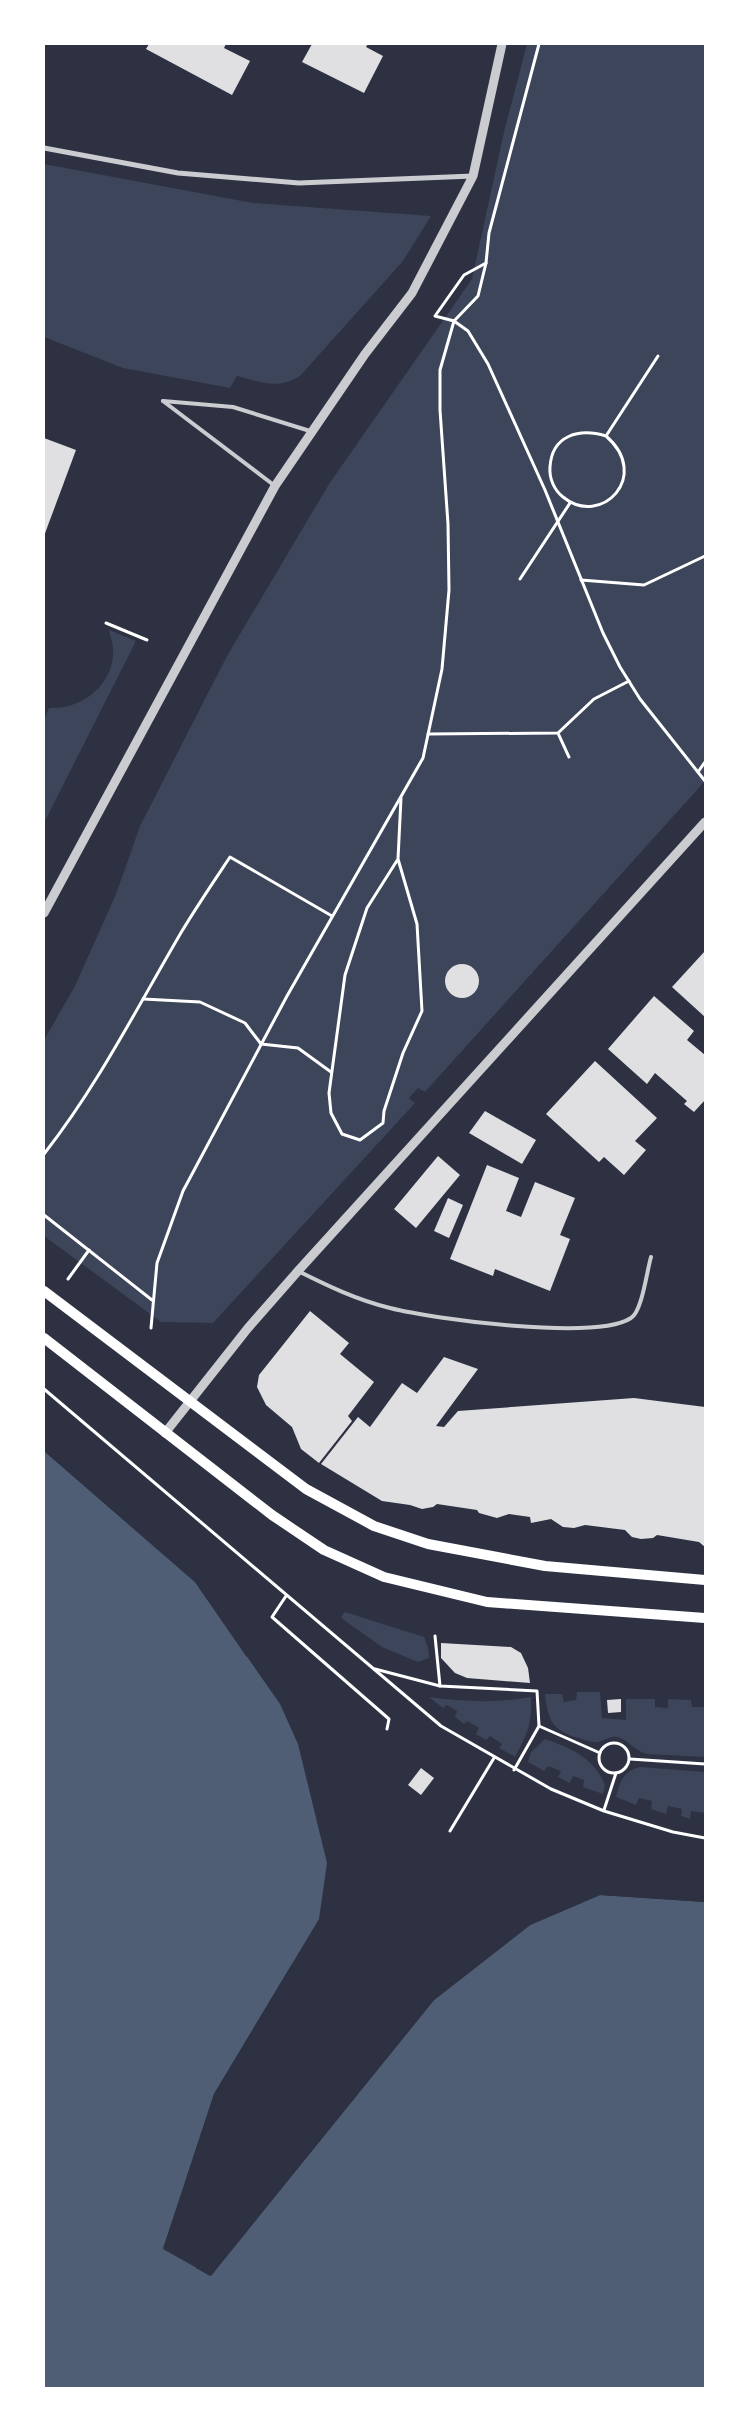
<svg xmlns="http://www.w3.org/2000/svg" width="749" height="2432" viewBox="0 0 749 2432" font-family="'Noto Serif',serif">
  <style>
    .green { fill: #3c4559 }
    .water { fill: #4f5d75 }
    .pier { fill: #2d3142 }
    .building { fill: #e0e0e3 }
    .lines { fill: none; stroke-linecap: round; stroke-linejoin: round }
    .path { stroke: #fff; stroke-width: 3 }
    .service { stroke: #caccd0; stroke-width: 4 }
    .minor { stroke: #caccd0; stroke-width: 5 }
    .tertiary { stroke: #caccd0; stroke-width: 9 }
    .secondary { stroke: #fff; stroke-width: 10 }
  </style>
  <rect width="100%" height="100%" fill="#2d3142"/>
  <g class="green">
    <path d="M527,44H705V781L425,1092L418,1088L409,1098L415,1103L213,1323L161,1322L44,1236V1040L75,986L116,894L140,826L227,656L329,484L472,279L504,132Z"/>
    <path d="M44,164L253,203L431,216L403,261L300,376C278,390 261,382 237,376L230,388L123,368L44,337Z"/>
    <path d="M109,630L136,641L44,823V720L49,708C82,710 115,684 113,649C113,643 110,636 109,630Z"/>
    <path d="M345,1612L424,1637L428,1647L429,1658L418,1662L382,1647L344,1620L341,1617Z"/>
    <path d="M577,1692H600L602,1718L626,1720V1699H655V1707L668,1708V1699L691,1700L692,1707H705V1757L647,1754C634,1751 628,1739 617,1737C609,1736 605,1741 598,1742C592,1743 585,1740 579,1738C552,1731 548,1720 545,1694H562L564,1702L576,1700Z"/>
    <path d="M429,1697C464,1702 496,1703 531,1697C532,1723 528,1734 515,1757L499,1748L502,1744L490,1736L486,1740L476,1734L479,1728L467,1721L464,1724L455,1717L457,1711L447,1705L443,1708Z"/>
    <path d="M545,1739C570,1747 597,1760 605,1786L603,1794L583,1787L584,1780L573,1776L570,1783L558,1777L561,1771L548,1766L544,1771L528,1762L531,1752Z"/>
    <path d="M640,1767L705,1772V1813L691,1811L690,1819L681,1816L682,1809L668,1806L666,1814L651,1809L652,1801L639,1798L636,1805L616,1797C620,1782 623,1771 640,1767Z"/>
  </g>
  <path class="water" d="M44,1451L195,1582L280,1704L298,1744L327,1863L319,1919L214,2094L163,2249L211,2276L434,2000L530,1925L600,1895L705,1902V2388H44Z"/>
  <g class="pier">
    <path d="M44,1448L197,1581L254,1662L246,1656L195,1582L44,1451Z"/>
    <path d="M599,1892L705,1899V1902L600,1895L530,1925L434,2000L210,2276L196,2268L197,2266L210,2273L433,1998L528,1923Z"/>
    <path d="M292,1964L294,1965L216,2095L169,2240L163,2249L214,2094Z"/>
  </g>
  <g class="building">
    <path d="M149,44H226L224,48L250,61L232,95L146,49Z"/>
    <path d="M312,44H368L366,47L383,56L364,93L302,62Z"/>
    <path d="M44,438L76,450L44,536Z"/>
    <path d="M705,951V1017L672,987Z"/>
    <circle cx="462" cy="981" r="17"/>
    <path d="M654,996L694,1031L687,1040L705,1055V1100L694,1112L684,1104L687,1101L655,1073L647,1084L608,1049Z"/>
    <path d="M595,1061L657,1118L635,1141L646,1150L624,1175L604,1157L599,1162L546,1114Z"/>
    <path d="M485,1111L536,1140L522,1164L469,1133Z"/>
    <path d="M438,1156L460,1175L416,1228L394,1209Z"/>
    <path d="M487,1165L519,1178L506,1211L521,1217L535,1182L575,1198L560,1235L570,1239L550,1291L495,1269L493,1276L450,1259Z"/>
    <path d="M448,1198L463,1205L449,1238L434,1231Z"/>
    <path d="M310,1311L349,1343L340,1354L374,1382L348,1416L352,1421L319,1463L301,1449L292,1427L266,1405L257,1387L259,1375Z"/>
    <path d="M444,1357L478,1369L436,1426L444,1427L458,1411L634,1398L705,1407V1547L699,1542L657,1535L653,1538L641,1539L632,1537L625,1530L585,1525L574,1528L563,1527L551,1519L531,1523L530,1517L509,1514L497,1518L479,1513L477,1510L437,1504L433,1507L422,1509L410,1505L382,1501L321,1464L358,1417L370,1427L402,1383L417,1393Z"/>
    <path d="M441,1643L511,1647L521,1653L528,1668L530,1683L467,1678L455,1673L441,1658Z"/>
    <path d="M621,1699V1712L608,1713L607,1700Z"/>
    <path d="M421,1768L434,1778L421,1795L408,1785Z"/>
  </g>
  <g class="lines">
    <g class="path">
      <path d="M486,263L464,275L435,316L454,321L468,331L488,364L545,490L603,633L620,667L640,699L705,781"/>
      <path d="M606,436C579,428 552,435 550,467C549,478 554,490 563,497C601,528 652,476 606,436L658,356"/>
      <path d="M520,579L570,503"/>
      <path d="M581,580L644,585L705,556"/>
      <path d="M106,623L147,640"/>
      <path d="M558,733L569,757"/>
      <path d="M428,734L558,733L594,699L629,681"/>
      <path d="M698,772L705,762"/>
      <path d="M398,859L417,924L422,1011L403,1053L384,1111L383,1123L360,1140L342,1134L331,1113L329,1093L345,975L367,908L398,859L401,798"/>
      <path d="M143,999L200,1002L245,1023L261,1044L298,1048L331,1072"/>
      <path d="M44,1154C98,1085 138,1006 182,931C197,906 214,881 230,857L332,916"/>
      <path d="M44,1215L152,1300"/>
      <path d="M68,1279L89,1250"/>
      <path d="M151,1328L157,1263L183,1191L287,996L423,758L442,669L449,590L448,524L440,410V370L454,321L478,296L486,263L489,233L539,44"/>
      <path d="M44,1389L441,1726L551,1789L604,1811L673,1832L705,1838"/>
      <path d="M286,1596L272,1617L389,1719L387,1729"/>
      <path d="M435,1636L440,1686"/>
      <path d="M375,1669L440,1686L537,1691L539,1726L514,1770"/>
      <path d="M539,1726L600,1753"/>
      <circle cx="614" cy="1758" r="15"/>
      <path d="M630,1759L705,1764"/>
      <path d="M604,1810L616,1773"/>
      <path d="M450,1831L494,1758"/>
    </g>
    <g class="service">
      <path d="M163,401L233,407L310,431"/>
      <path d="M163,401L275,486"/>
      <path d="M298,1271C328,1286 357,1300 390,1308C433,1319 596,1341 631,1318C642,1312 647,1270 651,1257"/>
    </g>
    <path class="minor" d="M44,148L178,173L299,183L473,176"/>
    <g class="tertiary">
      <path d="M44,913L275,486L365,354L412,293L473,176L502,44"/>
      <path d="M165,1433L248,1328L298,1271L705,822"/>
    </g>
    <g class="secondary">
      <path d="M44,1291L306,1489L374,1526L428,1544L545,1566L705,1580"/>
      <path d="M44,1338L272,1515L324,1550L384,1577L487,1602L705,1618"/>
    </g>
  </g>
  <rect width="749" height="2432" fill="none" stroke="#ffffff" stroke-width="90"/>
</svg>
